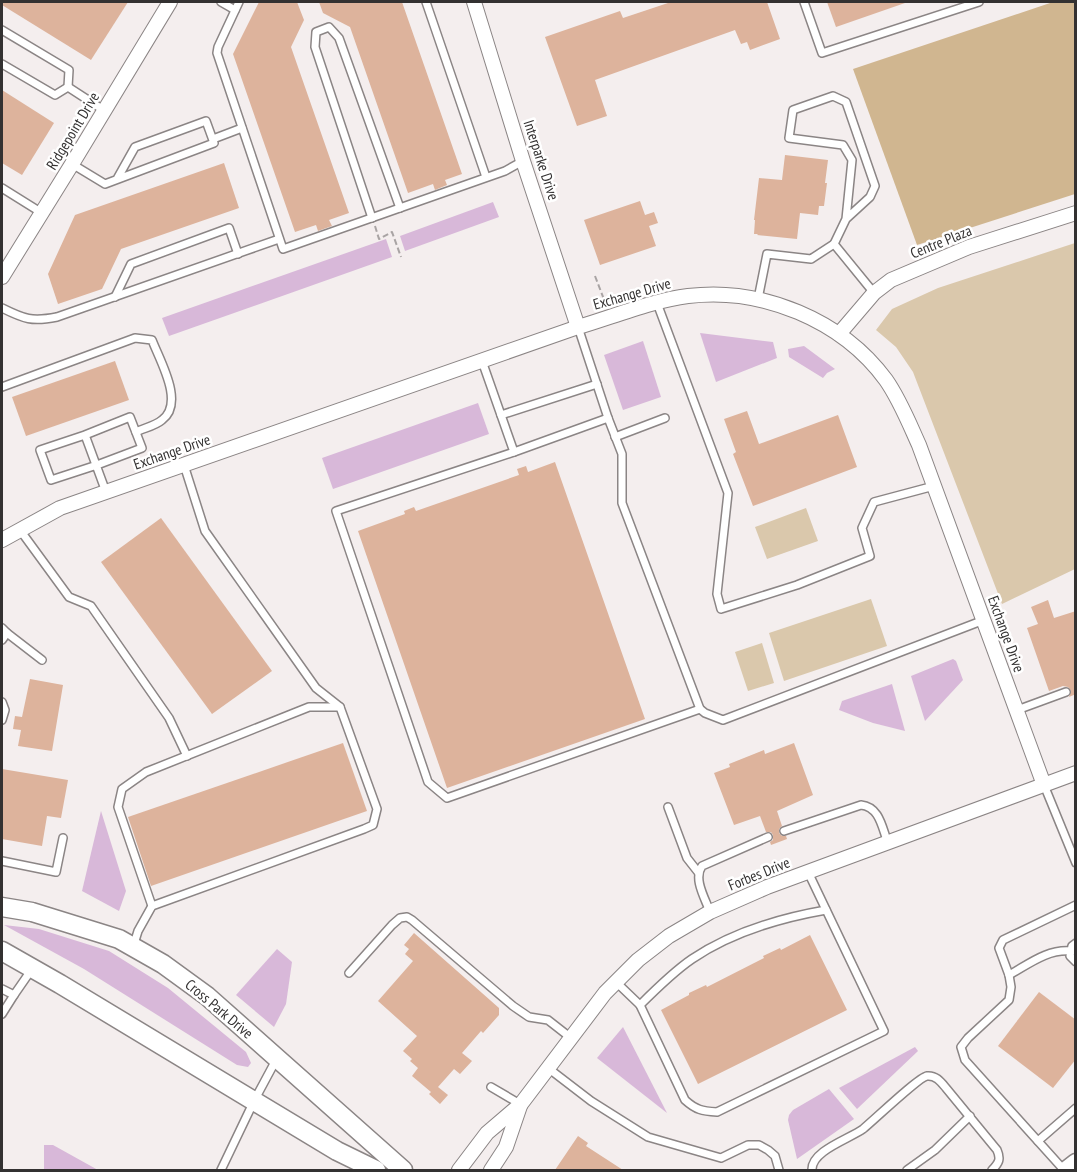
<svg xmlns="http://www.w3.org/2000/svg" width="1077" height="1172" viewBox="0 0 1077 1172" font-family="'PT Sans Narrow',sans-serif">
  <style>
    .green { fill: #dac8ac }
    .forest { fill: #d0b690 }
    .water { fill: #d8b8d9 }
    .building { fill: #ddb39c }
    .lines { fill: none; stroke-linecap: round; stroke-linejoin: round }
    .lane-casing { stroke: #8b8585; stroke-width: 10 }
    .street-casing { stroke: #8b8585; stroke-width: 16 }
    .secondary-casing { stroke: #8b8585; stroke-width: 21 }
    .path { stroke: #a9a4a4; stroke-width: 2; stroke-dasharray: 6 3; stroke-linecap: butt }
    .lane { stroke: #fff; stroke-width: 7 }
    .street { stroke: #fff; stroke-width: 14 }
    .secondary { stroke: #fff; stroke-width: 18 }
    .labels { text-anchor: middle; stroke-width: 5; stroke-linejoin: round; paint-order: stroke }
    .street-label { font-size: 15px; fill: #333131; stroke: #fff }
  </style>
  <rect width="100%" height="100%" fill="#f4eeee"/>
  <g class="green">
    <path d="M1075,243V569L1002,604L913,372L896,347L876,330L892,309L938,288Z"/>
    <path d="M806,508L818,541L767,559L755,527Z"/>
    <path d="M871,599L887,646L784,681L769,633Z"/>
    <path d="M762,643L774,683L748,691L735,652Z"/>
  </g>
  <path class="forest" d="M1053,2H1075V194L917,245L853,69Z"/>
  <g class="water">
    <path d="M493,202L499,217L405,251L400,236Z"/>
    <path d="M386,239L392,257L169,336L162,318Z"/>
    <path d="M700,333L773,342L777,358L716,382Z"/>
    <path d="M643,341L661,397L623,410L604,355Z"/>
    <path d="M804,346L835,369L827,373L823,378L789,357L788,349Z"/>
    <path d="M478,403L489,434L333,489L322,458Z"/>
    <path d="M953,659L956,661L963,680L925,721L911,676Z"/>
    <path d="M892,684L905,731L873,723L839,710L842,701Z"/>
    <path d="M101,811L126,891L119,911L82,891Z"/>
    <path d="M4,925L39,929L109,951L168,988L246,1052L251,1063L248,1067L237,1065L84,969Z"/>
    <path d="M277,949L292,962L286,1004L274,1027L236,995Z"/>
    <path d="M623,1027L667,1113L597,1058Z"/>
    <path d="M915,1047L918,1051L857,1109L839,1088Z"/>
    <path d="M829,1089L854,1119L797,1159L788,1120L789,1115L793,1110Z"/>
    <path d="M44,1145H53L98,1170H44Z"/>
  </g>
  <g class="building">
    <path d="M2,2H128L91,60L2,5Z"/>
    <path d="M259,2H297L304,20L291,47L349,213L329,220L332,226L318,231L316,225L295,232L233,54Z"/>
    <path d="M319,2H402L462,174L445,180L447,185L435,190L433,184L408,193L350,27L323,13Z"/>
    <path d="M671,2H767L780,39L750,50L747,42L741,44L735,30L595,80L607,116L577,126L545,37L620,11L623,18Z"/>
    <path d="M827,2H905V3L836,27Z"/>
    <path d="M2,90L54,123L22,175L2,163Z"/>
    <path d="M785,155L828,160L825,183H827L824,206H819L818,215L800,213L797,239L757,235L758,234H754L755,220H754L759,178L782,180Z"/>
    <path d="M224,163L239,208L121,249L102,289L58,304L48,274L75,215Z"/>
    <path d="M640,201L645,215L654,212L658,223L649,226L656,246L600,265L584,220Z"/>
    <path d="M115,361L129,400L26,436L12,397Z"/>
    <path d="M747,411L759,444L838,415L857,467L753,506L733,454L736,452L724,419Z"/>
    <path d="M555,462L645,719L447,788L358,531L405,514L404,511L414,507L416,511L519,475L517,469L526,466L528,472Z"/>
    <path d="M161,518L272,671L212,714L101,562Z"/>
    <path d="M1048,600L1054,618L1076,611V694L1069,697L1071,691L1068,687L1063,686L1049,691L1027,628L1038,624L1031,607Z"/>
    <path d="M30,679L63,685L52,751L18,746L21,730L13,729L15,716L22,717Z"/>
    <path d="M343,743L367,811L151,886L128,817Z"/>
    <path d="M794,743L813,795L777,811L782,826L779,829V833L782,836H786L787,839L771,845L770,842L773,840V835L771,832H766L760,816L734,825L714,773L730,767L729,764L764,750L765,754Z"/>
    <path d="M2,769L68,780L61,818L47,816L42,846L2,839Z"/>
    <path d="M414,933L499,1008V1015L483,1033L481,1031L462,1053L472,1061L460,1074L454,1069L438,1087L448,1095L440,1104L429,1094L431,1092L412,1076L418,1068L410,1061L412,1059L403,1051L417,1036L378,1001L413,961L405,954L409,949L404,945Z"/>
    <path d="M810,935L847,1010L698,1084L661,1010L689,995V993L706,985L707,987L764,958L763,956L780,948L781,950Z"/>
    <path d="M1039,992L1076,1020V1059L1053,1088L998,1046Z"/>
    <path d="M578,1136L588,1143L586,1146L623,1170H555Z"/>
  </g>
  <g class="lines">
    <defs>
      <g id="lane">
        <path d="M221,2L235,10"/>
        <path d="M239,2L218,47L217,53L283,249L505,171L523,161"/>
        <path d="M426,2L486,177"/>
        <path d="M804,2L822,53L979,2"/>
        <path d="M2,30L69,70L68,87"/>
        <path d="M2,64L55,95L68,87L105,111"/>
        <path d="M213,139L242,128"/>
        <path d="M72,164L105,184L214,143L206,121L135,147L117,179"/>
        <path d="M2,188L42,213"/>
        <path d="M372,218L315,47L316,32L329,27L339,38L400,208"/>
        <path d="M846,219L870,197L875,186L846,102L833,96L793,110L789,138L843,145L852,160L846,219L834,244L874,293"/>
        <path d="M115,297L131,264L229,228L238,254"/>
        <path d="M758,299L767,254L811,259L834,244"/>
        <path d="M657,303L728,493L717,594L721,609L797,585L870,556L862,528L874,502L934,486"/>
        <path d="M2,308C24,319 32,322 57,317L279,239"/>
        <path d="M482,361L514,452L336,511L428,782L447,798L700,709L622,503V454L608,418L578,327"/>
        <path d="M2,387L135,338L152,340C160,361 185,403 162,420C155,426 144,428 136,432"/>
        <path d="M501,415L597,384"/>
        <path d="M85,435L40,450L51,480L97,465L142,448L130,417L85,435L106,492"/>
        <path d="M615,437L665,418"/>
        <path d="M514,452L608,418"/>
        <path d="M20,530L69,597L91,606L169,718L187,756"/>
        <path d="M2,628L7,633L2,640"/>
        <path d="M7,633L42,660"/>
        <path d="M2,702L5,710L2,720"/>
        <path d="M700,709L705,713L723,720L984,620"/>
        <path d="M1017,710L1066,692"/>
        <path d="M1044,785L1076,863"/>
        <path d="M668,807L687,858L698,872"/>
        <path d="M784,831L861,805C880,807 882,828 888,843"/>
        <path d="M2,861L56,872L63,838"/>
        <path d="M152,906L118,807L122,789L146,772L309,707H340"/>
        <path d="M710,912C705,898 693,879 702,866L768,837"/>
        <path d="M1076,943L1072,946L1070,956L1076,962"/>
        <path d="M134,944L138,931L152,906L364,829L373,825L377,809L340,707L316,688L205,531L184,465"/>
        <path d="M349,973L392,925L400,918L407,917L412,920L513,1006L529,1017L548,1020L571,1038"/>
        <path d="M1009,975C1029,964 1047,949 1071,951"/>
        <path d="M616,982L640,1005L685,1100C696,1110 702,1111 717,1112L884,1031L808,872"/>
        <path d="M2,989L14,995L32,969"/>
        <path d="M640,1005C656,989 673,972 692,959C732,932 780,918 826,910"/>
        <path d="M2,1014L14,995"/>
        <path d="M548,1068L591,1101L648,1137L721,1158L748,1145H759L768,1150L775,1156L779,1170"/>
        <path d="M491,1087L520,1104"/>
        <path d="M1038,1141L1076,1108"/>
        <path d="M221,1170L254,1101L276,1060"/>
        <path d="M812,1170C811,1151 849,1139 863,1129C874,1120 919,1077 927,1076C936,1075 941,1082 946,1088L997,1150C1001,1159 999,1163 992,1170"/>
        <path d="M907,1170L935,1150L970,1116"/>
        <path d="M1064,1170L965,1060L961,1047L968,1038L1009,1000L1011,987L1009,975L999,948L1003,940L1076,905"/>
      </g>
      <g id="street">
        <path d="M474,2L523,161L578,327"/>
        <path d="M2,277L72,164L170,2"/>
        <path d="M839,334L874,293L891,280L969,247L1076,213"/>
        <path d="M2,540L60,508L578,327C612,317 654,300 688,296C762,287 842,320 886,380C900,400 909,423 919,445L1044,785"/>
        <path d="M459,1170L487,1133L521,1104L605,993L638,960L669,936L710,912L767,887L1076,773"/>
        <path d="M491,1170L506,1147L520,1106"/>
      </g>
      <g id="secondary">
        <path d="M2,907L32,912L119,939L163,964L207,996L403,1170"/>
        <path d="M2,951L60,984L337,1151L376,1170"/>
        <path d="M1067,1170L1076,1163"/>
      </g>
    </defs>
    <use href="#lane" class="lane-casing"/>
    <use href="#street" class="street-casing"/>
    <use href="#secondary" class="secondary-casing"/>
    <g class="path">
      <path d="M375,226L379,239L392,232L401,257"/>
      <path d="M595,276L605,302"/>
    </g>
    <use href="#lane" class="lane"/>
    <use href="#street" class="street"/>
    <use href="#secondary" class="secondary"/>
  </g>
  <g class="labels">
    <g class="street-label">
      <text transform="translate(73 131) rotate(-59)" y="5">Ridgepoint Drive</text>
      <text transform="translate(541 160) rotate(72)" y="5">Interparke Drive</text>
      <text transform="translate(941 242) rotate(-22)" y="5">Centre Plaza</text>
      <text transform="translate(632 294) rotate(-16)" y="5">Exchange Drive</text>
      <text transform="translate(172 452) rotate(-19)" y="5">Exchange Drive</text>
      <text transform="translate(1006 634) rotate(70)" y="5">Exchange Drive</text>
      <text transform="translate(759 874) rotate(-22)" y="5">Forbes Drive</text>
      <text transform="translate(219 1009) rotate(40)" y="5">Cross Park Drive</text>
    </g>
  </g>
  <rect width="1077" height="1172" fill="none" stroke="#333131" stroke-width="6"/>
</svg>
